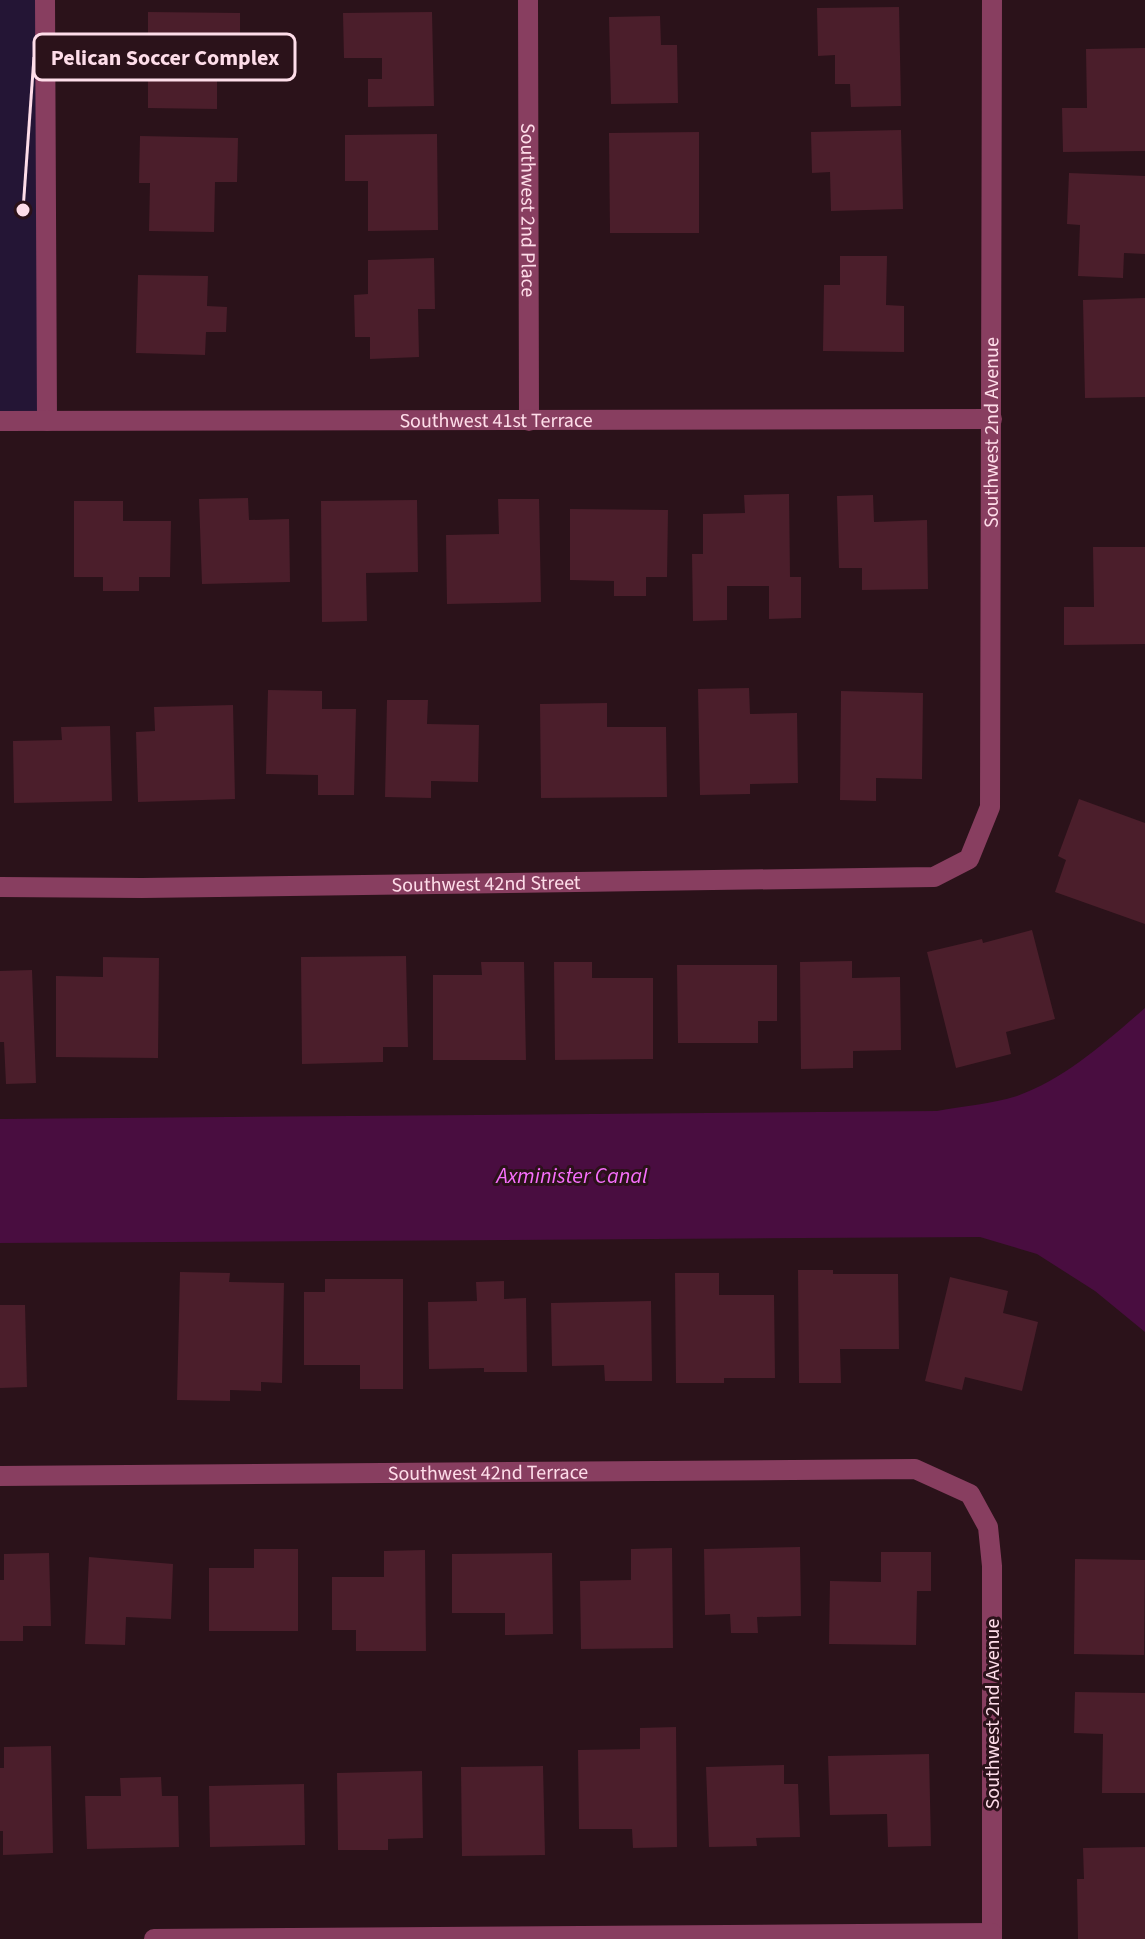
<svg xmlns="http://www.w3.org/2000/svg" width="1145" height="1939" viewBox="0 0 1145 1939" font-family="'Source Sans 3',sans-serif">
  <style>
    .green { fill: #241535 }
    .water { fill: #490d40 }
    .building { fill: #4b1e2b }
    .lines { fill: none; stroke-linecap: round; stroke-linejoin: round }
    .minor { stroke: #883e60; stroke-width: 20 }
    .labels { text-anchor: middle; stroke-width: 6; stroke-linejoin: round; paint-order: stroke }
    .street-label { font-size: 20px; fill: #fedde9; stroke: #2b121a }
    .water-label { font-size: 22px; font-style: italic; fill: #f76efb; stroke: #2b121a }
    .leader { fill: none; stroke: #fedde9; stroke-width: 3 }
    .callout-dot { fill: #fedde9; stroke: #2b121a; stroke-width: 3 }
    .callout { fill: #2b121a; stroke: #fedde9; stroke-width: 3 }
    .callout-label { font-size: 22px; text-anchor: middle; font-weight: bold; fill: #fedde9 }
  </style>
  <rect width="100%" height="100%" fill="#2b121a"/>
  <path class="green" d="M0,0H46L47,421H0Z"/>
  <path class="water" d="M1145,1008V1332L1095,1291L1037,1254L980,1237L0,1243V1119L937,1111C962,1106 992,1104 1017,1096C1065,1079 1107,1041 1145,1008Z"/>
  <g class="building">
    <path d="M899,7L901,106L851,107L850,84H835V55L818,56L817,8Z"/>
    <path d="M148,12L240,13V62L217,61V109L148,108Z"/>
    <path d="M432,12L434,106L368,107V79H382V58H344L343,13Z"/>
    <path d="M660,16L661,45H677L678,103L611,104L609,17Z"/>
    <path d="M1145,48V151L1063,152L1062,108H1087L1086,49Z"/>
    <path d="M901,130L903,209L831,211L830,172L812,173L811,132Z"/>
    <path d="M699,132V233H610L609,133Z"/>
    <path d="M437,134L438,230L368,231V181H345V135Z"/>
    <path d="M140,136L238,138L237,182H215L214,232L149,231L150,183H139Z"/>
    <path d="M1069,173L1145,176V254L1124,253L1123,278L1078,276L1080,225L1067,224Z"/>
    <path d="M840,256H887L886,305L904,306V352L823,351L824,285H840Z"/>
    <path d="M434,258L435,309H418L419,357L370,359V337H355L354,295L368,294V260Z"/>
    <path d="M138,275L208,276L207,306L227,307L226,332H206L205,355L136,353Z"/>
    <path d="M1145,298V397L1085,398L1083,300Z"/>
    <path d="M789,494L790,577H801V618L769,619V586H727V620L693,621L692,554H703V514L745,513L744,495Z"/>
    <path d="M873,495L874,522L927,520L928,589L862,590V568H839L837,496Z"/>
    <path d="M248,498L249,520L289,519L290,582L202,584L199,499Z"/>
    <path d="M498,499H539L541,602L447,604L446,535L499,534Z"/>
    <path d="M417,500L418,572L366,573L367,621L322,622L321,501Z"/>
    <path d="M74,501H123V521H171L170,577H139V591H103V577H74Z"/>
    <path d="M570,509L668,510L667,577H646V596H614V581L570,580Z"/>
    <path d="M1093,547H1145V644L1064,645V607H1094Z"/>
    <path d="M749,688L750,714L797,713L798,783L750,784V794L700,795L698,689Z"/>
    <path d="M268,690L322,691V709H356L354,795H318V775L266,774Z"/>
    <path d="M841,691L923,693L922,779L876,778V801L840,800Z"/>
    <path d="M387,700H428L427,724L479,725L478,782L431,781V798L385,797Z"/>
    <path d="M607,703V727H666L667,797L541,798L540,704Z"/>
    <path d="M233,705L235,799L138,802L136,732L155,731L154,707Z"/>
    <path d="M110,726L112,801L14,803L13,741L62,740L61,727Z"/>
    <path d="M1079,799L1145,823V924L1055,892L1066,860L1058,856Z"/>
    <path d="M1032,930L1055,1019L1006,1032L1011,1054L956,1068L927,952L982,939L983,943Z"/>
    <path d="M406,956L408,1047H383V1062L302,1064L301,957Z"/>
    <path d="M103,957L159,958L158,1058L56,1057V976L103,977Z"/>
    <path d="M852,961V978L900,977L901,1050L853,1051V1068L801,1069L800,962Z"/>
    <path d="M481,962H524L526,1060H433V975H482Z"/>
    <path d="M554,962H592V978H653V1059L555,1060Z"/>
    <path d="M677,965H777V1021H758V1043H678Z"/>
    <path d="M32,970L36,1083L6,1084L4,1042H0V971Z"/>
    <path d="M798,1270H833V1274H898L899,1349H840L841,1383H799Z"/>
    <path d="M180,1272L230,1273L229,1282L284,1283L282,1383L261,1382V1391L230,1390V1401L177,1400Z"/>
    <path d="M675,1273H719V1295H774L775,1378H724V1383H676Z"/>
    <path d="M950,1277L1008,1291L1003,1313L1038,1322L1022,1391L965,1377L962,1390L925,1381Z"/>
    <path d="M325,1279H403V1389H360V1365H304V1292H325Z"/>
    <path d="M504,1281V1299L526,1298L527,1372H484V1368L429,1369L428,1302L477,1301L476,1282Z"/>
    <path d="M651,1301L652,1381H605L604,1365L552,1366L551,1303Z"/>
    <path d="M0,1305H25L27,1387L0,1388Z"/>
    <path d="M800,1547L801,1616L757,1617L758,1633H731L730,1614L705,1615L704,1549Z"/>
    <path d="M672,1548L673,1648L581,1649L580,1581L631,1580V1549Z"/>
    <path d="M254,1549H298V1631H209V1568H254Z"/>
    <path d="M425,1550L426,1651H356V1630H332V1577H384V1551Z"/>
    <path d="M881,1552H931V1591H917L916,1645L829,1644L830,1581L881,1582Z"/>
    <path d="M49,1553L51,1626H23V1641H0V1580H4V1554Z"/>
    <path d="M552,1553L553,1634L505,1635V1613H452V1554Z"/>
    <path d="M89,1557L173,1564L171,1619L126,1617L125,1645L85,1644Z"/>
    <path d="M1075,1559L1145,1560L1144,1655L1074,1654Z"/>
    <path d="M1075,1692L1145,1693V1793H1102L1103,1734L1074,1733Z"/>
    <path d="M676,1727L677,1847L633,1848L632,1829H579L578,1750L640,1749V1728Z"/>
    <path d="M51,1746L53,1853L3,1855V1831H0V1768H4V1747Z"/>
    <path d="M929,1754L931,1846L888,1847L887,1814L830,1815L828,1756Z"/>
    <path d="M784,1765V1784H798L800,1837L756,1838L757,1846L709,1847L706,1767Z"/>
    <path d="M543,1766L545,1855L462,1856L461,1767Z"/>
    <path d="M422,1771L423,1838L388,1839V1850H338L337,1773Z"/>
    <path d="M161,1777L162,1796H178L179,1847L87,1849L85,1796H121L120,1778Z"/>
    <path d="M304,1784L305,1845L210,1847L209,1786Z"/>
    <path d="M1145,1847V1939H1078L1077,1879H1084L1083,1848Z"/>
  </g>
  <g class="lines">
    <g class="minor">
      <path d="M45,0L47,421"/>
      <path id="s1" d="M528,0L529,421"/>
      <path id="s2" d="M0,421L992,419"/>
      <path id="s3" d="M0,887L142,888L934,877L969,859L990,807L992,0"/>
      <path id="s4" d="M0,1476L915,1469L970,1494L988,1527L992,1566V1939"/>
      <path d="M154,1939L992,1933"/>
    </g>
  </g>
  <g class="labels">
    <g class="street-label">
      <text dy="7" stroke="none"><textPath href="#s1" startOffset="210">Southwest 2nd Place</textPath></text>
      <text dy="7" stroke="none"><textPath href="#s2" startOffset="496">Southwest 41st Terrace</textPath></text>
      <text dy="7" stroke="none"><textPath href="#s3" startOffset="1404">Southwest 2nd Avenue</textPath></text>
      <text dy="7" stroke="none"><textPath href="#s3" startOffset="486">Southwest 42nd Street</textPath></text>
      <text dy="7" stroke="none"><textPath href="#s4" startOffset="488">Southwest 42nd Terrace</textPath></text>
      <text transform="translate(992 1714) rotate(-90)" y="7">Southwest 2nd Avenue</text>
    </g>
    <g class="water-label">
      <text x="572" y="1183">Axminister Canal</text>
    </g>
  </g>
  <path class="leader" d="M23 210L34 57"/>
  <circle class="callout-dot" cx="23" cy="210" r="8"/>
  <rect class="callout" x="34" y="34" width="261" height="46" rx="8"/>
  <g class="callout-label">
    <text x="165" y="65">Pelican Soccer Complex</text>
  </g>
</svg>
